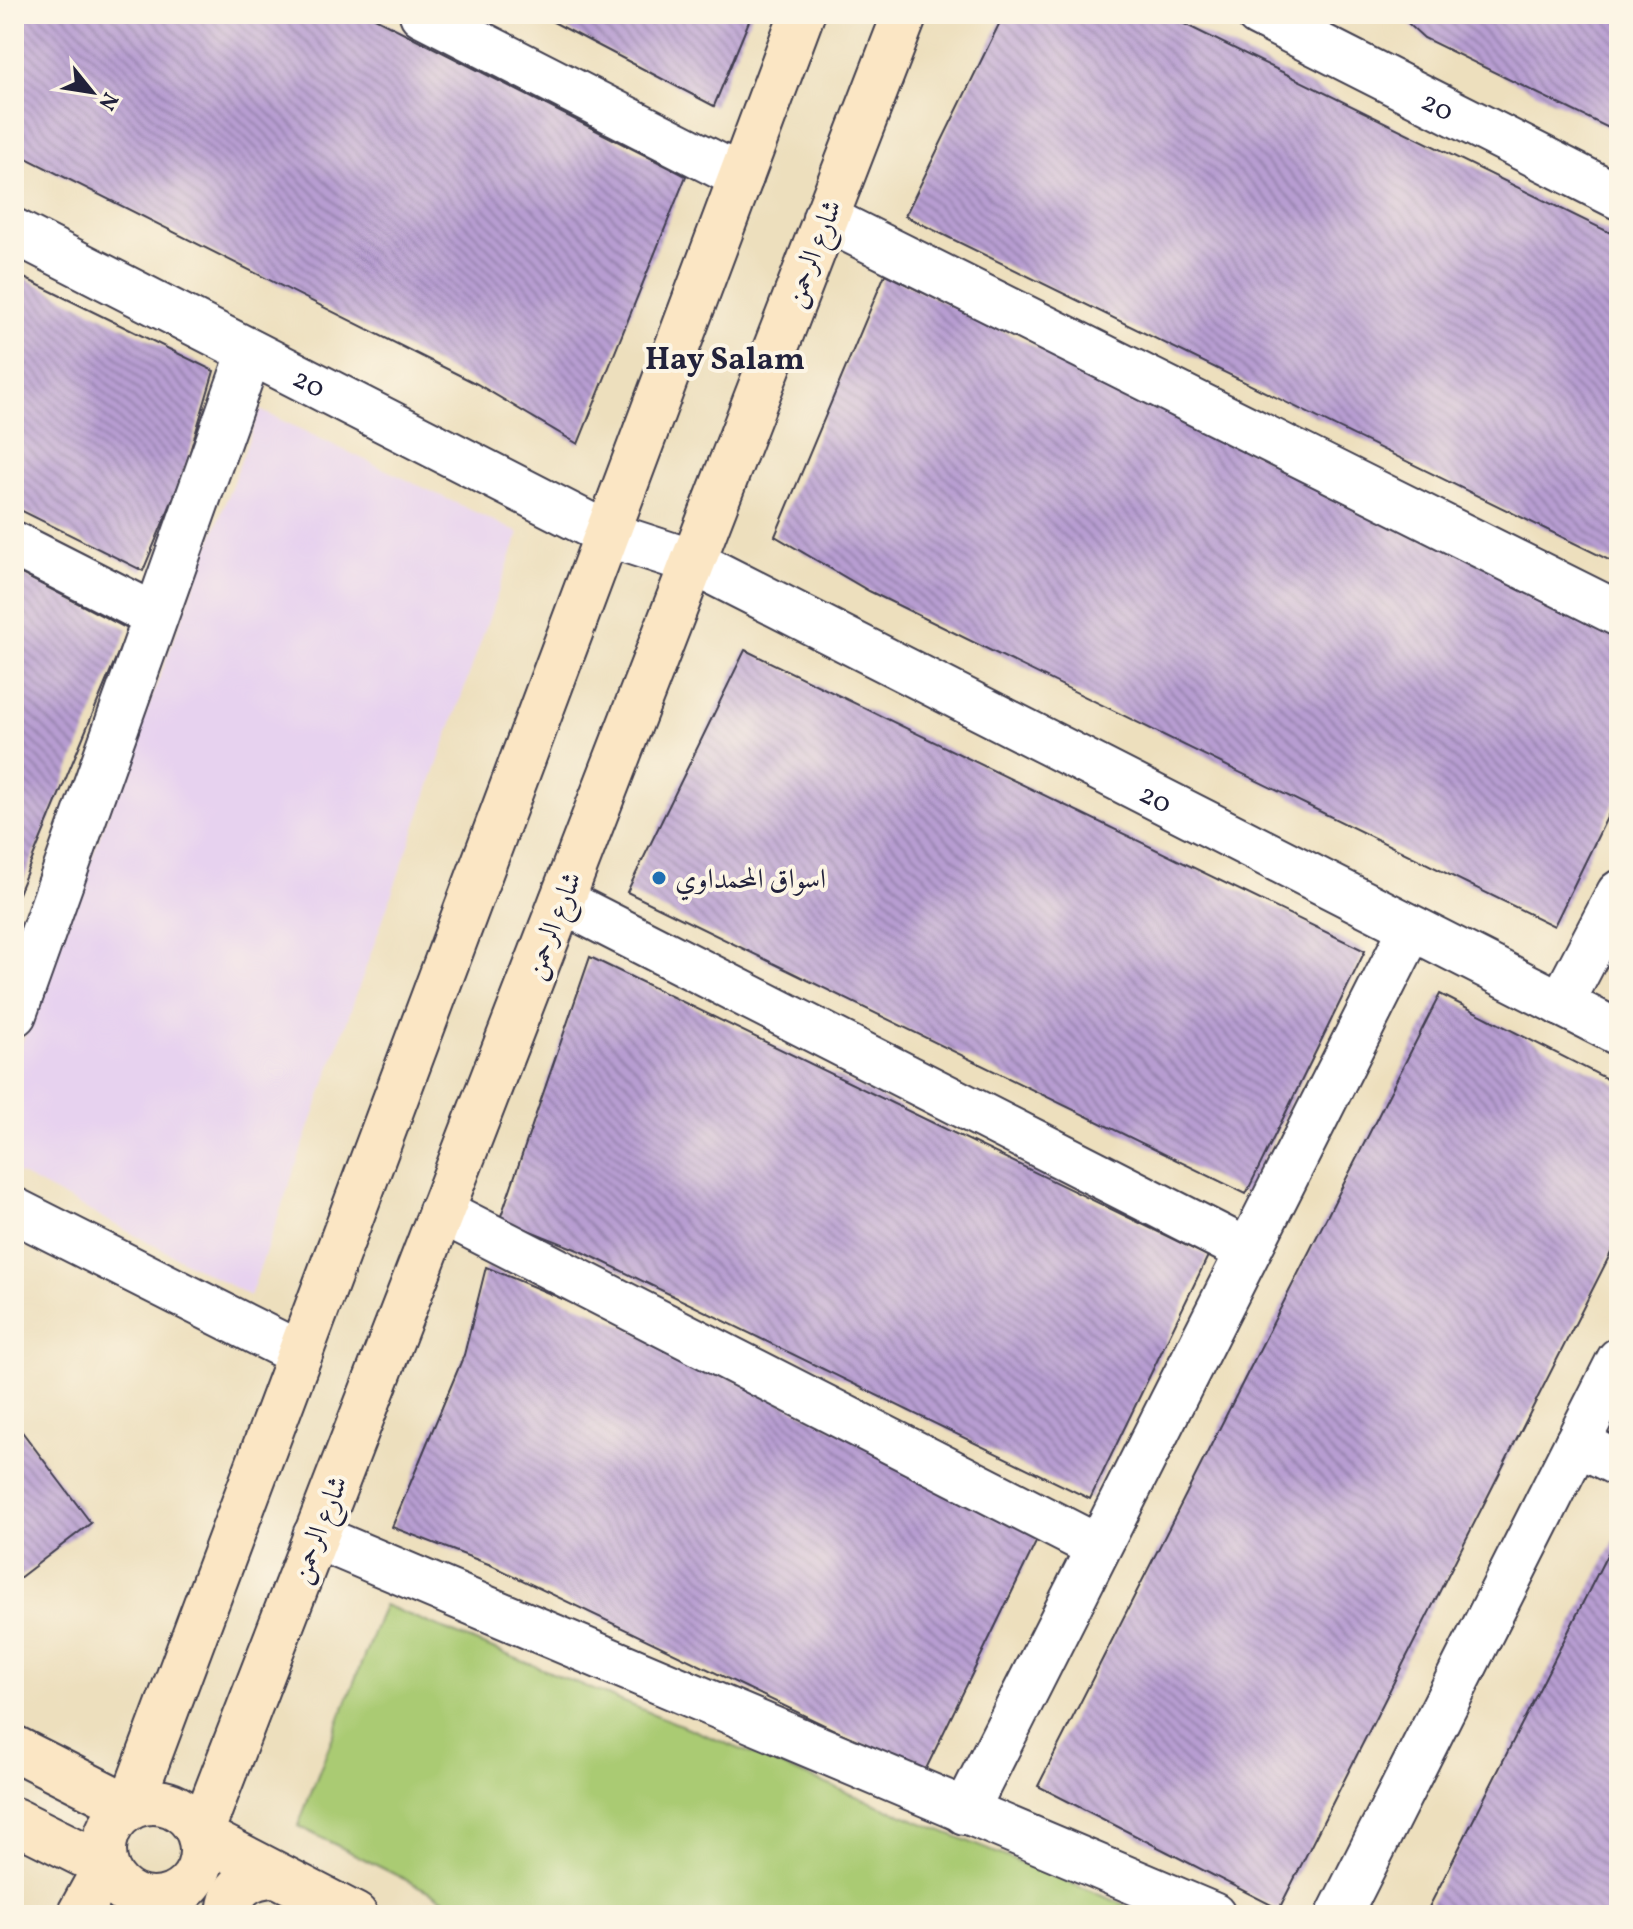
<svg xmlns="http://www.w3.org/2000/svg" width="1633" height="1929" viewBox="0 0 1633 1929" font-family="Vollkorn,Amiri,serif">
  <style>
    .built { fill: #e7d2ef }
    .garden { fill: #aacb73; stroke: #667657; stroke-width: 2 }
    .building { fill: url(#building-back-hatch) }
    .lines { fill: none; stroke-linecap: round; stroke-linejoin: round }
    .street-casing { stroke: #403e4e; stroke-width: 48 }
    .secondary-casing { stroke: #403e4e; stroke-width: 48 }
    .street { stroke: #fff; stroke-width: 44 }
    .secondary { stroke: #fbe6c4; stroke-width: 44 }
    .poi-dot { fill: #1f6fb2; stroke: #fcf5e5; stroke-width: 3 }
    .labels { text-anchor: middle; stroke-width: 8; stroke-linejoin: round; paint-order: stroke }
    .street-label { font-size: 28px; fill: #22223b; stroke: #fcf5e5 }
    .poi-label { font-size: 28px; fill: #22223b; stroke: #fcf5e5; text-anchor: start }
    .quarter-label { font-size: 32px; font-weight: bold; fill: #22223b; stroke: #fcf5e5 }
  </style>
  <defs>
    <pattern id="building-back-hatch" width="6" height="6" patternUnits="userSpaceOnUse" patternTransform="scale(2)"><rect width="6" height="6" fill="#b79dd1"/><path d="M-1 5l2 2M0 0l6 6M5-1l2 2" fill="none" stroke="#9480ab"/></pattern>
  </defs>
  <rect width="100%" height="100%" fill="#fcf5e5"/>
  <filter id="ink" filterUnits="userSpaceOnUse"><feTurbulence type="fractalNoise" baseFrequency=".0125" numOctaves="2"/><feDisplacementMap in="SourceGraphic" scale="16" xChannelSelector="R" yChannelSelector="G"/><feConvolveMatrix kernelMatrix="1 2 1 2 8 2 1 2 1" color-interpolation-filters="sRGB"/></filter>
  <filter id="wash" filterUnits="userSpaceOnUse"><feTurbulence type="fractalNoise" baseFrequency=".006" numOctaves="4" result="noise"/><feDisplacementMap in="SourceGraphic" scale="32" xChannelSelector="R" yChannelSelector="G"/><feGaussianBlur stdDeviation="1.8" result="paint"/><feColorMatrix in="noise" values="0 0 0 0 0 0 0 0 0 0 0 0 0 0 0 0 0 1.4 0 .05"/><feComposite in="paint" operator="in"/></filter>
  <g filter="url(#wash)">
    <rect width="100%" height="100%" fill="#eddfbd"/>
    <path class="built" d="M260,410L519,533L250,1296L14,1171V1064Z"/>
    <path class="garden" d="M384,1605L1150,1915H476L298,1826Z"/>
    <g id="blocks">
      <g class="building">
        <path d="M14,14H367L686,176L578,444L477,384L14,152Z"/>
        <path d="M538,14H752L714,106Z"/>
        <path d="M1004,14H1164L1619,237V565L905,216Z"/>
        <path d="M1398,14H1619V133L1424,38Z"/>
        <path d="M14,273L214,371L184,472L143,571L14,507Z"/>
        <path d="M885,274L1619,630V793L1554,926L869,591L775,536Z"/>
        <path d="M14,570L128,629L14,903Z"/>
        <path d="M745,650L1365,951L1246,1194L627,892Z"/>
        <path d="M590,957L1208,1256L1090,1499L583,1252L500,1219Z"/>
        <path d="M1440,994L1619,1085V1237L1279,1909L1038,1786Z"/>
        <path d="M486,1267L608,1318L1042,1530L924,1773L491,1565L392,1527L464,1355Z"/>
        <path d="M14,1421L91,1523L14,1582Z"/>
        <path d="M1619,1531V1915H1425L1447,1872Z"/>
      </g>
    </g>
  </g>
  <g filter="url(#ink)">
    <use href="#blocks" fill-opacity="0" stroke="#403e4e" stroke-width="2"/>
    <g class="lines">
      <defs>
        <g id="street">
          <path d="M422,14L741,177"/>
          <path id="s1" d="M1258,14L1619,197"/>
          <path d="M825,218L1619,614"/>
          <path id="s2" d="M14,231L607,534L693,562L1619,1033"/>
          <path d="M14,544L154,615"/>
          <path d="M562,901L1248,1251"/>
          <path d="M1561,1004L1619,893"/>
          <path d="M14,1014L250,352"/>
          <path d="M14,1210L300,1354"/>
          <path d="M441,1211L1098,1547"/>
          <path d="M1577,1443L1619,1464"/>
          <path d="M315,1536L1213,1915"/>
          <path d="M965,1812L1411,929"/>
          <path d="M1339,1915L1619,1360"/>
        </g>
        <g id="secondary">
          <path d="M14,1748L130,1807L802,14"/>
          <circle cx="153" cy="1851" r="49"/>
          <path d="M14,1820L106,1866L79,1915"/>
          <path d="M229,1915C230,1888 248,1876 274,1875"/>
          <path d="M355,1915L200,1835L905,14"/>
        </g>
      </defs>
      <use href="#street" class="street-casing"/>
      <use href="#secondary" class="secondary-casing"/>
      <use href="#street" class="street"/>
      <use href="#secondary" class="secondary"/>
    </g>
  </g>
  <circle class="poi-dot" cx="659" cy="878" r="8"/>
  <g class="labels">
    <g class="street-label">
      <text dy="10" stroke="none"><textPath href="#s1" startOffset="202">20</textPath></text>
      <text transform="translate(812 253) rotate(-69)" y="10">شارع الرحمن</text>
      <text dy="10" stroke="none"><textPath href="#s2" startOffset="332">20</textPath></text>
      <text dy="10" stroke="none"><textPath href="#s2" startOffset="1276">20</textPath></text>
      <text transform="translate(552 925) rotate(-69)" y="10">شارع الرحمن</text>
      <text transform="translate(318 1529) rotate(-69)" y="10">شارع الرحمن</text>
    </g>
    <g class="poi-label">
      <text x="675" y="888">اسواق المحمداوي</text>
    </g>
    <g class="quarter-label">
      <text x="725" y="369">Hay Salam</text>
    </g>
  </g>
  <rect width="1633" height="1929" fill="none" stroke="#fcf5e5" stroke-width="48"/>
  <g transform="translate(92 92) rotate(120)" stroke="#fcf5e5" stroke-width="6" paint-order="stroke">
  <path d="M0-6L14 30L0 20L-14 30Z" fill="#22223b"/>
  <text y="-12" font-size="22" font-weight="bold" text-anchor="middle" fill="#22223b">N</text>
  </g>
</svg>
